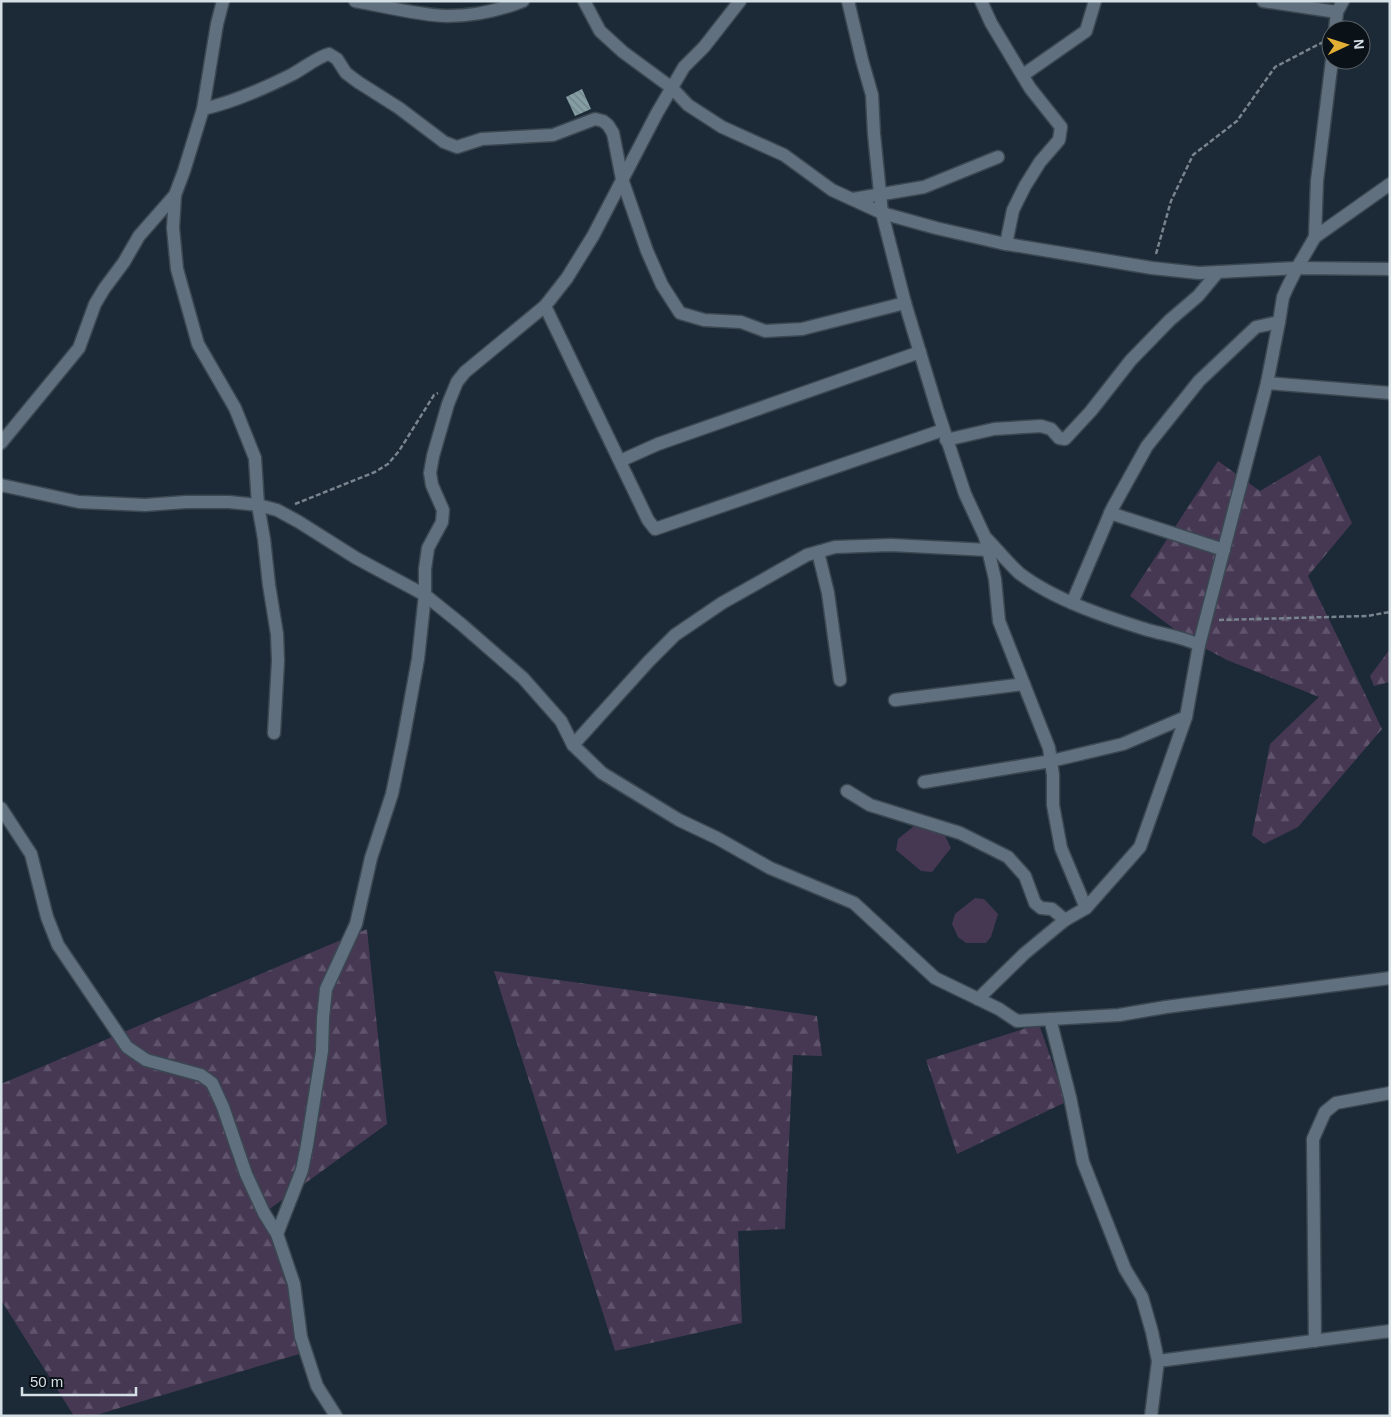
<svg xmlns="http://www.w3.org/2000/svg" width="1391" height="1417" viewBox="0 0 1391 1417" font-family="Arial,sans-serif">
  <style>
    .grass { fill: #463853 }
    .forest { fill: url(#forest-firs) }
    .building { fill: url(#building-back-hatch) }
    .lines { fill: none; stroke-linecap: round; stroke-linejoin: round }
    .street-casing { stroke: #3b4751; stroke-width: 15 }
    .path { stroke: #78848e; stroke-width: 2.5; stroke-dasharray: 5 2.5; stroke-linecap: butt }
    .street { stroke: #60707e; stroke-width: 12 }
  </style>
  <defs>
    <pattern id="forest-firs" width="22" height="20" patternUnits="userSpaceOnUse" patternTransform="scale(1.25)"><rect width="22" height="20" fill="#463853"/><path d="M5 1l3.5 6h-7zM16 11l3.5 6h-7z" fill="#60546c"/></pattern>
    <pattern id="building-back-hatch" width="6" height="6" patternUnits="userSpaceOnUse" patternTransform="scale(1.25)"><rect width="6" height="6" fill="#859ea4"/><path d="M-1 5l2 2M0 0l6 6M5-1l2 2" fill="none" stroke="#708388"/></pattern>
  </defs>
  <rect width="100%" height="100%" fill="#1b2a36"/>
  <g class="grass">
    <path d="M919,822L942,830L951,848L932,872L921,871L896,850L898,839Z"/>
    <path d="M975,898L984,899L998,914L991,937L986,943H966L958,937L952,924L955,914Z"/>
  </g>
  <g class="forest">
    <path d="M1320,455L1352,523L1308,576L1382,729L1298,827L1264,844L1252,835L1270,744L1319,697L1227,660L1189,640L1130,596L1218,461L1260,491Z"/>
    <path d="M1390,649V682L1374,686L1370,676Z"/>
    <path d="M367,929L387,1124L264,1213L277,1234L306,1352L93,1416H74L1,1300V1084Z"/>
    <path d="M494,971L817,1016L822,1056L793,1055L785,1229L738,1231L742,1323L615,1351Z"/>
    <path d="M1039,1024L1066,1102L957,1154L926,1060Z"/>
  </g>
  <path class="building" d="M582,89L591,109L575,116L566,97Z"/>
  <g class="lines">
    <defs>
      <g id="street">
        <path d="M355,1C384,6 417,15 447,16C473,16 498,11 523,1"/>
        <path d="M584,1L600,31L623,52L672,88L688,105L722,127L784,155L832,190L882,213L936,228L1001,243L1152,268L1199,273L1297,268L1390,269"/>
        <path d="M848,1L862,60L872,95L874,134L882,213L905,303L937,409L965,494L985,537L995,579L999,621L1049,748L1053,775V805L1061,848L1086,908"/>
        <path d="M981,1L991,23L1030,88L1061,127L1059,140L1040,162L1025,186L1013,210L1006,244"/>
        <path d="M1263,1L1337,12"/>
        <path d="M1335,30L1337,12L1343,1"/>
        <path d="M1023,75L1086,31L1095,1"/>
        <path d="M203,109C234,102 263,89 291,75C303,69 317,57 329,54L337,59L346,73L358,82L399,108L444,142L457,147L482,139L553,135L595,119L603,121L608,125L613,133L622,179L647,251L662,285L680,313L704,320L741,322L765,331L802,329L905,303"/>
        <path d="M175,195L173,228L177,269L198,344L235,408L255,458L258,505L264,539L269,585L277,634L278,661L274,733"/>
        <path d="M853,199L924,187L998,157"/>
        <path d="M1315,237L1317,181L1332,60"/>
        <path d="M545,306L648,520L655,529L943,430"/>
        <path d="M1267,383L1390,393"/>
        <path d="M946,440L994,429L1041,426L1051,429L1059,438L1065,439L1091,411L1131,360L1170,320L1198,296L1218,272"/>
        <path d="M1,443L79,348L95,304L104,289L124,262L139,236L175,195L184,171L203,109L217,24L223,1"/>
        <path d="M620,461L658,444L920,352"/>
        <path d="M1,485L79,502L145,505L186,502H229L258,505L277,510L299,522L356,558L425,595L461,624L523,678L561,721L573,745L602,773L679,820L717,838L770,868L854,903L935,978L999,1009L1017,1021L1119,1015L1166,1007L1390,978"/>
        <path d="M1110,513L1224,550"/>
        <path d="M985,537C996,548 1007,562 1019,573C1054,600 1106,617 1148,630C1166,635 1183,637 1199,645"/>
        <path d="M818,552L828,593L840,680"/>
        <path d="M1072,603L1112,509L1147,446L1199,381L1256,327L1279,322L1283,297L1287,288L1297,268L1315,237L1390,184"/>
        <path d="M895,700L1024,684"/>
        <path d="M573,745L649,661L675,635L722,603L807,555L835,547L891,545L988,550"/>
        <path d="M924,782L1051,761L1123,744L1186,717"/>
        <path d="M847,791L870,805L960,833L1008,857L1025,876L1035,903L1041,908L1052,909L1065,920"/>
        <path d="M1,808L31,854L47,917L58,945L127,1047L146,1060L201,1075L212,1083L223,1107L246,1174L264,1213L277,1234L294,1284L301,1337L317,1386L336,1416"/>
        <path d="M978,999L1024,954L1065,920L1086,908L1140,847L1186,717L1199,645L1267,383L1279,322"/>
        <path d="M1050,1019L1070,1097L1083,1162L1125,1269L1142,1297L1152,1332L1158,1361L1151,1416"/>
        <path d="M277,1234L302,1170L307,1145L322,1051L323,1018L326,989L356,924L371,858L392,794L403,741L418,659L425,595V569L428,548L442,522L443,510L432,485L430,473L433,456L448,404L457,382L465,372L545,306L567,278L593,236L657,113L684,67L704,47L740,1"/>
        <path d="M1315,1341L1313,1139L1325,1112L1336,1103L1390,1093"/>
        <path d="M1158,1361L1390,1331"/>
      </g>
    </defs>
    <use href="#street" class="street-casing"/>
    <g class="path">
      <path d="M1156,254L1171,201L1193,155L1237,121L1275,67L1327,40"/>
      <path d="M295,504L375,472L388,464L399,451L434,395L438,393"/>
      <path d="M1219,620L1367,616L1390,612"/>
    </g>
    <use href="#street" class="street"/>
  </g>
  <rect width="1391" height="1417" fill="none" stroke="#d5dfe6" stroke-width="5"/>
  <g transform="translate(1346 45) rotate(86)"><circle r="24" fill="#0b1217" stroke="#5c646a"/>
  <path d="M0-4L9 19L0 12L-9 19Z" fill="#e3ae35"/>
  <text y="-8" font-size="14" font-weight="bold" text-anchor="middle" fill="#d5dfe6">N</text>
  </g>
  <path d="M22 1387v8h114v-8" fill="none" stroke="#d5dfe6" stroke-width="2.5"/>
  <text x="30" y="1387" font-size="15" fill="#d5dfe6" stroke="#0b1217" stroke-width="4" paint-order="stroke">50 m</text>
</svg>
